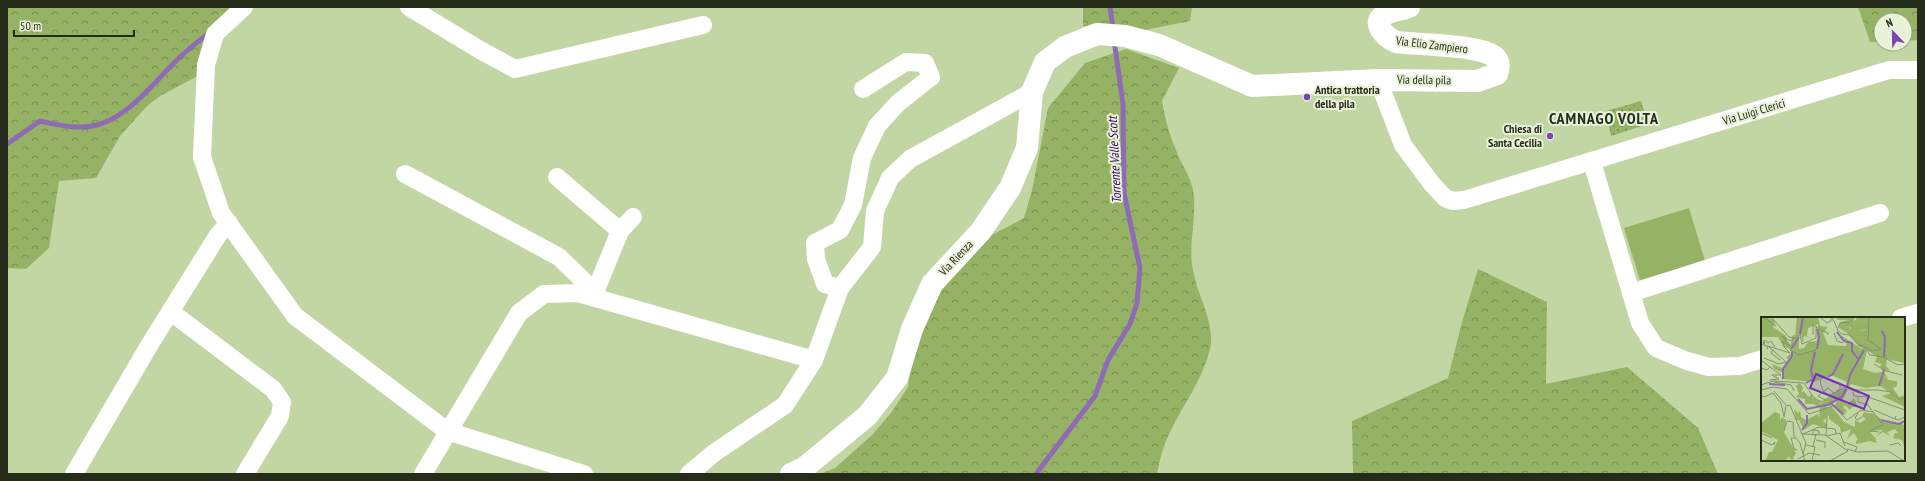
<svg xmlns="http://www.w3.org/2000/svg" width="1925" height="481" viewBox="0 0 1925 481" font-family="'PT Sans Narrow',sans-serif">
  <style>
    .forest { fill: url(#forest-crowns) }
    .park { fill: url(#park-dots) }
    .pitch { fill: #96b264 }
    .lines { fill: none; stroke-linecap: round; stroke-linejoin: round }
    .stream { stroke: #8f6ab6; stroke-width: 5 }
    .minor { stroke: #fff; stroke-width: 18 }
    .tertiary { stroke: #fff; stroke-width: 22 }
    .poi-dot { fill: #8042b7; stroke: #e8f2d9; stroke-width: 1.5 }
    .labels { text-anchor: middle; stroke-width: 4; stroke-linejoin: round; paint-order: stroke }
    .street-label { font-size: 12px; fill: #252c19; stroke: #e8f2d9 }
    .poi-label { font-size: 12px; font-weight: bold; fill: #252c19; stroke: #e8f2d9; text-anchor: start }
    .water-label { font-size: 13px; font-style: italic; fill: #3d0062; stroke: #e8f2d9 }
    .district-label { font-size: 16px; font-weight: bold; letter-spacing: 1px; fill: #252c19; stroke: #e8f2d9 }
    .inset-river { fill: none; stroke: #8f6ab6; stroke-width: 2 }
    .inset-road { fill: none; stroke: #83926c; stroke-width: 1 }
    .view { fill: #7b2cbf; fill-opacity: 0.15; stroke: #7b2cbf; stroke-width: 2 }
    .inset-edge { fill: none; stroke: #252c19; stroke-width: 2 }
  </style>
  <defs>
    <pattern id="forest-crowns" width="20" height="18" patternUnits="userSpaceOnUse"><rect width="20" height="18" fill="#96b264"/><path d="M2 6a3 3 0 1 1 6 0M12 15a3 3 0 1 1 6 0" fill="none" stroke="#7a9152"/></pattern>
    <pattern id="park-dots" width="8" height="8" patternUnits="userSpaceOnUse"><rect width="8" height="8" fill="#96b264"/><path d="M2 2h.1M6 6h.1" fill="none" stroke="#7a9152" stroke-width="1.8" stroke-linecap="round"/></pattern>
  </defs>
  <rect width="100%" height="100%" fill="#c2d6a4"/>
  <g class="forest">
    <path d="M7,7H249L216,42L209,70L160,96L147,106L120,136L96,178L59,181L49,248L26,269L7,268Z"/>
    <path d="M1083,7H1192L1190,21L1135,32L1083,26Z"/>
    <path d="M1858,7H1918V40L1905,41V20H1881V42H1870Z"/>
    <path d="M1126,49L1179,68L1162,101C1165,118 1169,134 1176,150C1180,162 1189,174 1192,186C1199,214 1187,242 1193,270C1197,295 1216,324 1210,349C1203,378 1185,402 1172,428C1164,443 1160,458 1157,474H820L835,468L872,435L891,413L908,387L911,367L927,314L945,285L988,237L1024,218L1032,190L1048,108L1085,63Z"/>
    <path d="M1478,269L1547,302L1546,384L1627,367L1698,428L1718,474H1353L1352,421L1448,378L1462,322Z"/>
  </g>
  <path class="park" d="M1641,101L1648,124L1611,136L1606,111Z"/>
  <path class="pitch" d="M1689,208L1705,261L1640,280L1624,228Z"/>
  <g class="lines">
    <g class="stream">
      <path d="M1110,7L1113,30"/>
      <path d="M7,144L40,121C59,125 78,130 97,125C130,116 155,81 179,58C188,49 199,41 209,33"/>
      <path d="M1036,474L1095,396L1108,360L1130,324L1137,303L1140,268L1124,193L1123,104L1114,40"/>
    </g>
    <g class="minor">
      <path d="M244,7L215,34L206,65L202,157L221,213L295,316L447,431L584,474"/>
      <path d="M409,7L480,50L515,69L703,25"/>
      <path d="M1378,80L1403,145L1432,184L1445,198L1453,201L1464,200L1889,70H1918"/>
      <path d="M863,89L906,62L925,63L931,77L898,103L877,126L862,158L853,205L840,230L815,243L816,259L825,284L840,288L872,247L875,211L890,178L910,159L1032,92"/>
      <path d="M1592,162L1640,323L1656,348L1687,361L1709,367L1740,366L1762,359"/>
      <path d="M405,174L559,257L589,286L593,297"/>
      <path d="M557,177L620,231L593,297"/>
      <path d="M620,231L633,217"/>
      <path d="M1631,293L1880,213"/>
      <path d="M171,312L273,389L282,402L280,416L245,474"/>
      <path d="M1901,318L1918,313"/>
      <path d="M74,474L150,344L218,235L229,223"/>
      <path d="M423,474L519,313L544,294L578,293L814,360L840,288"/>
      <path d="M689,474L714,453L785,405L814,360"/>
    </g>
    <path class="tertiary" d="M791,474L804,468L867,416L897,378L912,329L932,284L981,231L1010,188L1027,148L1032,92L1045,62L1065,47L1097,34L1125,36L1159,45L1252,86L1378,80L1477,81L1497,74C1499,67 1500,62 1495,57C1480,44 1417,45 1396,42C1385,37 1368,21 1388,13C1395,10 1403,10 1409,7"/>
  </g>
  <g class="poi-dot">
    <circle cx="1307" cy="97" r="4"/>
    <circle cx="1550" cy="136" r="4"/>
  </g>
  <g class="labels">
    <g class="street-label">
      <text transform="translate(1432 45) rotate(7)" y="4">Via Elio Zampiero</text>
      <text transform="translate(1424 80) rotate(1)" y="4">Via della pila</text>
      <text transform="translate(1754 112) rotate(-17)" y="4">Via Luigi Clerici</text>
      <text transform="translate(956 258) rotate(-47)" y="4">Via Rienza</text>
    </g>
    <g class="poi-label">
      <text x="1315" y="94">Antica trattoria<tspan x="1315" dy="14">della pila</tspan></text>
      <text x="1542" y="133" text-anchor="end">Chiesa di<tspan x="1542" dy="14">Santa Cecilia</tspan></text>
    </g>
    <g class="water-label">
      <text transform="translate(1114 160) rotate(-93)" y="5">Torrente Valle Scott</text>
    </g>
    <g class="district-label">
      <text x="1604" y="124">CAMNAGO VOLTA</text>
    </g>
  </g>
  <g transform="translate(1761 317)">
    <rect width="144" height="144" fill="#c2d6a4"/>
    <path d="M102,3L103,6L104,3L106,5V12L98,14L85,12L87,9L90,12L92,8L98,4L100,7ZM39,66L42,71L40,76L43,74L47,80L51,77L52,85V81L60,85L59,87H44V82L35,80L38,77L35,69ZM110,116L115,122V126L109,124L95,127V124Z" fill="#96b264"/>
    <path d="M0,0L12,2L14,7L12,10L25,19L27,26L30,27L31,19L34,18L36,0H57L59,9L67,10L62,16L67,28L85,29L86,26L78,20L81,19L101,32V29H98L85,15L78,11L79,5L88,3H77L74,0H91L93,4L97,0H144V46L126,42L125,49L129,53L123,54L127,63L136,64V69L132,71L138,80L144,78V90L121,79L130,76L119,69L105,71L90,67L88,71L85,70L86,65L70,58L53,65L22,62L23,56L13,52L11,47L21,51L28,42L25,41L30,36L29,32L23,30L17,20H0ZM102,3L103,8L104,3L106,5L105,13L98,14L85,12L87,9L94,13L92,8L98,4L100,8ZM57,7L56,24L47,25L43,31L38,32V19L35,22L40,18L42,26L43,19L51,21L46,19L47,11ZM106,33L116,40L114,45L121,47L119,49L122,55L114,56L102,52ZM84,71L87,72L81,84L87,87L93,81L97,90H91L89,93L84,88L82,91L86,93L83,99L74,88L76,84L65,88L66,91L71,90L83,105L94,110V103L99,106L105,102L101,99L103,95L113,97L124,105L140,106L144,109L143,129L141,123L132,121L134,116H137L134,112L126,115L129,119L122,115L114,120L122,113L110,114L108,118L101,122L97,123L93,116L86,122L90,112L80,116L79,110L68,102V98L62,104L67,108L64,111L52,107L43,113L38,103H35L33,92L37,96L39,94L40,100L45,103L57,97L58,101L59,91L51,86L59,87ZM14,95L19,97V104L21,100L25,103L23,115L35,136L31,144L28,140L26,142L29,136L24,144H4L8,135H11L17,123L0,114V106Z" fill="#96b264" fill-rule="evenodd"/>
    <path class="inset-river" d="M56,12L58,20L56,32M121,14L124,20L123,40M76,15L83,24L91,26V34L97,42M39,17L42,0M30,32L38,20M67,60L72,57L82,37M22,62V52L31,39V35M45,66L52,62L50,53L54,35M8,67L24,68M86,69L89,58L103,33M118,69L123,53M37,82L46,92L71,87L82,97M68,87L81,80L85,72M120,103L138,107L144,104M41,113L46,106V98"/>
    <path class="inset-road" d="M2,0L15,9M10,0L28,20L33,21M59,0L66,6L70,4V0M71,0L76,11M76,13L81,17L89,18L98,29L104,30L109,38L122,40L137,48L144,47M76,13L79,6L89,5L94,0M73,16L76,24L82,26M52,18V8L56,10M5,23L7,26L10,24L14,30M0,27L2,28L3,23L4,29H7L6,32M100,29L98,27L112,34L120,32L107,23L108,0M12,32L10,36L19,43M29,33L38,38L55,33M3,41L18,47L25,45L7,29L29,36L23,30L21,24L29,29L21,19L29,24L39,18L41,27L55,21V10L68,17M113,47L125,54L141,58M9,50L20,58H11L18,62L9,63M0,51L6,53L9,50L0,43M13,65L30,68L33,74M0,68L12,64L43,66L53,81L61,85L84,70L98,76M78,69L80,70L75,75L82,71M0,73L12,70L26,72L48,97L72,89L86,103L100,93L112,95M13,74L25,88M92,75L93,79L107,80L144,93M95,75L93,73H117L130,75L138,82L144,81M73,76L68,78L62,74L59,64L62,60L74,66M0,78L3,80L12,76L20,86L23,100L25,89L29,88L41,117L64,118L87,134M97,80V85L107,88L112,95M64,83L57,79L67,71L73,76L75,75M113,93L134,102M112,95L122,108L109,114L118,115M97,96L94,101L96,103L101,100M135,99L134,102L137,103L144,100M32,105L33,119M23,114L26,104L32,105M40,115L45,126L42,137L44,144M0,116L11,121M42,117L58,110L74,112L75,116M52,118V113L58,114V118M33,119L39,126L42,137M65,119L66,100M66,119L79,116L84,129M35,121H30L33,132L36,133M0,123L11,128L14,125L13,128M55,123L64,125V131M83,125L96,130L94,135M45,128L54,130L51,144M129,128L137,126L140,129M52,129L55,118H53M86,132L96,135L127,134L143,144M37,142L48,136L59,138M69,144L87,134"/>
    <path class="view" d="M55,57L108,79L103,92L49,71Z"/>
    <rect width="144" height="144" class="inset-edge"/>
  </g>
  <rect width="1925" height="481" fill="none" stroke="#252c19" stroke-width="16"/>
  <g transform="translate(1893 32) rotate(338)"><circle r="19" fill="#e8f2d9" stroke="#9aa38c"/>
  <path d="M0-3L7 15L0 10L-7 15Z" fill="#8042b7"/>
  <text y="-6" font-size="11" font-weight="bold" text-anchor="middle" fill="#252c19">N</text>
  </g>
  <path d="M14 30v6h120v-6" fill="none" stroke="#252c19" stroke-width="2"/>
  <text x="20" y="30" font-size="12" fill="#252c19" stroke="#e8f2d9" stroke-width="3" paint-order="stroke">50 m</text>
</svg>
